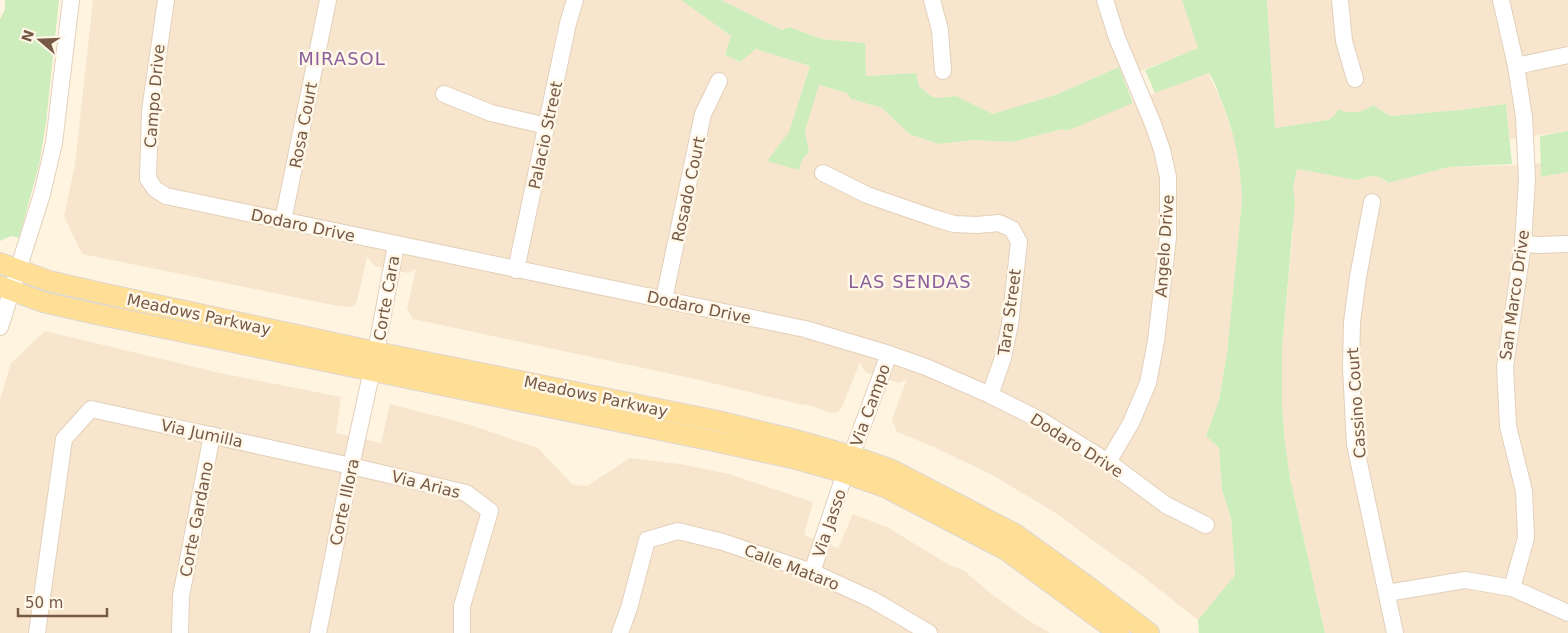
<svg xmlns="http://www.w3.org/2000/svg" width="1568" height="633" viewBox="0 0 1568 633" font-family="'DejaVu Sans',sans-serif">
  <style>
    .residential { fill: #f7e6cd }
    .green { fill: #ceedbd }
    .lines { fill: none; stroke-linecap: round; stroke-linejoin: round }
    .minor-casing { stroke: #e3d0bb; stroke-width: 18 }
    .major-casing { stroke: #ded7d2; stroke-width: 22 }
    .minor { stroke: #fff; stroke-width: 16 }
    .major { stroke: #ffde96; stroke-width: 20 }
    .labels { text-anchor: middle; stroke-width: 5; stroke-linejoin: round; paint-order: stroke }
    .street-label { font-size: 16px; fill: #775a45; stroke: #fff7e8 }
    .neighbourhood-label { font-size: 18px; letter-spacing: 1px; fill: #8b609b; stroke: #fff7e8 }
  </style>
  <rect width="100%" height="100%" fill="#fef4e0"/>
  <g class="residential">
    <path d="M93,0H681L731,36L725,55L740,62L756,49L810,66L789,132L768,161L799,169L802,160L809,152L805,131L819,85L847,93L851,99L882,108L909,134L939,144L973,140L1013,142L1062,129L1067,131L1155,93L1208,73L1222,103L1235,141L1241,179L1242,200L1227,353L1219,400L1206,436L1219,448L1222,490L1231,518L1235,575L1198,620L1141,575L1054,512L994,476L934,447L897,432L892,419L907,379L899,383L865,372L860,362L842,407L837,412L832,413L806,404L803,405L695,379L413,319L407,309L416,269L408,273L375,266L367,257L357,301L355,305L350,307L338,306L82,254L64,216L75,165Z"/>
    <path d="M721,0H1182L1198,48L1123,78L1119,67L1055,95L993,114L956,96L938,98L931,96L919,86L915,73L866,76L864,43L822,39L789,27L782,30Z"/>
    <path d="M1267,0H1568V131L1510,139L1506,104L1459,110L1390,116L1365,110L1359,113L1345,112L1328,120L1275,128Z"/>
    <path d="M1541,163L1542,177L1568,172V633H1325L1290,478L1285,442L1282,406V349L1293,233V188L1297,168L1357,180L1364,177L1378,176L1388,183L1449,167L1526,165Z"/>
    <path d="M45,331L220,373L341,397L336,433L381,443L390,404L471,425L538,448L573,485L587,486L630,458L680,464L729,474L813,502L804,535L838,548L853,514L889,528L949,565L963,570L994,596L1026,619L1050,633H0V400L11,363Z"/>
  </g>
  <g class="green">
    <path d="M5,0H59L46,123L39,165L19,238L11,236L0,241V19L5,10Z"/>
    <path d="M681,0H721L782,30L789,27L822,39L865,43L866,76L916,73L919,86L931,96L938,98L956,96L993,114L1055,95L1119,67L1133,103L1067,131L1062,129L1013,142L973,140L939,144L909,134L882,108L851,99L847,93L819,85L805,131L809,152L802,160L799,170L767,161L789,132L810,66L756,49L740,62L725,55L731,36Z"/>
    <path d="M1182,0H1267L1275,128L1328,120L1333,117L1339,109C1352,115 1361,113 1373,105L1390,116L1459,110L1506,104L1512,164L1449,167L1388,183C1378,173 1368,176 1357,180L1297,169L1293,188L1295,202L1282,349V406L1285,442L1290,478L1325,633H1199L1198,620L1235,575L1231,518L1222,490L1219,448L1206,436L1219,400L1227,353L1242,200C1241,164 1234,130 1220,98C1217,89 1214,80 1209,73L1155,93L1145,70L1198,48Z"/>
    <path d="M1568,131V172L1541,177L1540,136Z"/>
  </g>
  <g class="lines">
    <defs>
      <g id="minor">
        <path d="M166,0L150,111L148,179L155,189L166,196L805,329L889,354L926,367L990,395L1042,421L1108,462L1166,505L1206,525"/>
        <path d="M932,0L940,30L943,71"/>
        <path d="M1105,0L1117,38L1153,124L1162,150L1168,177V237L1156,341L1148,383L1131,423L1108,462"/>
        <path d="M1340,0L1344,41L1355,79"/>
        <path d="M1501,0L1516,66L1524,117L1527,178L1523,244L1505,367L1508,426L1524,491L1526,538L1512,588"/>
        <path d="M1516,66L1568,55"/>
        <path d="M444,94L491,113L547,126"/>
        <path d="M823,173L867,195L934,218L954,224L977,225L999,223L1012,229L1019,242L1010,324L1003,358L990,395"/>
        <path d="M1372,202L1358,277L1352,322L1351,368L1355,444L1395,633"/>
        <path d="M283,221L328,0"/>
        <path d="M1523,244L1539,245L1568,244"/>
        <path d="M516,270L568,23L575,0"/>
        <path d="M664,299L703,114L719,81"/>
        <path d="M0,327L42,194L54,143L71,0"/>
        <path d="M812,572L845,473L889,354"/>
        <path d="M1387,593L1465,580L1512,588L1568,613"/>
        <path d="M37,633L64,439L91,409L351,466L466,493L490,511L462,606V633"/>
        <path d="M180,633L181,596L212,435"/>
        <path d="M318,633L351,466L376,352L396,245"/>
        <path d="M620,633L629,608L647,540L678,531L723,542L812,572L873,600L929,633"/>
      </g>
      <g id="major">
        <path d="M0,263L49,281L101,293L376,352L718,421L796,440L852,456L892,470L1015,534L1090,588L1149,633"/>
        <path d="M0,286L43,302L96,314L714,441L792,458L845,473L885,487L1006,550L1119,633"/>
      </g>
    </defs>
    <use href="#minor" class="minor-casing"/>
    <use href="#major" class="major-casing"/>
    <use href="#minor" class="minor"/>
    <use href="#major" class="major"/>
  </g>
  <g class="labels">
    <g class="street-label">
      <text transform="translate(154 96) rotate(-85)" y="6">Campo Drive</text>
      <text transform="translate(303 125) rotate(-79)" y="6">Rosa Court</text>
      <text transform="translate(545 135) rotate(-78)" y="6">Palacio Street</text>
      <text transform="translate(688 189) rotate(-78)" y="6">Rosado Court</text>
      <text transform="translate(303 225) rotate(12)" y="6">Dodaro Drive</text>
      <text transform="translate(1164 246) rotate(-86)" y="6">Angelo Drive</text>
      <text transform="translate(1514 295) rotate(-82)" y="6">San Marco Drive</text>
      <text transform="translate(386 298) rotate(-80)" y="6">Corte Cara</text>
      <text transform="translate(699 307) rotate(12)" y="6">Dodaro Drive</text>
      <text transform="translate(1009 312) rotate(-82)" y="6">Tara Street</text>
      <text transform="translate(199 314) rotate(12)" y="6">Meadows Parkway</text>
      <text transform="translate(596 396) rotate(12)" y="6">Meadows Parkway</text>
      <text transform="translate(1356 403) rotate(-94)" y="6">Cassino Court</text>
      <text transform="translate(870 405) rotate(-70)" y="6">Via Campo</text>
      <text transform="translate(202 433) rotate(12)" y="6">Via Jumilla</text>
      <text transform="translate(1077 445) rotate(32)" y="6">Dodaro Drive</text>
      <text transform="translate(426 484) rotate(14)" y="6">Via Arias</text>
      <text transform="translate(344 502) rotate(-78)" y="6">Corte Illora</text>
      <text transform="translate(196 519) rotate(-79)" y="6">Corte Gardano</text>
      <text transform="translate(829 523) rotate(-71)" y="6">Via Jasso</text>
      <text transform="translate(792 567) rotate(21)" y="6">Calle Mataro</text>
    </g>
    <g class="neighbourhood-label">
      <text x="342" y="65">MIRASOL</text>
      <text x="910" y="288">LAS SENDAS</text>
    </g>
  </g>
  <g transform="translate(40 40) rotate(289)" stroke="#fff7e8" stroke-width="4" paint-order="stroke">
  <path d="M0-4L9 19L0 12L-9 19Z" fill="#775a45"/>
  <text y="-8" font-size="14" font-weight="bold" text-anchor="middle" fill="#775a45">N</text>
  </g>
  <path d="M18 608v8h89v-8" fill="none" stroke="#775a45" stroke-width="2.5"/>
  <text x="25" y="608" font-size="15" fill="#775a45" stroke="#fff7e8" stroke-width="4" paint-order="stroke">50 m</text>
</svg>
